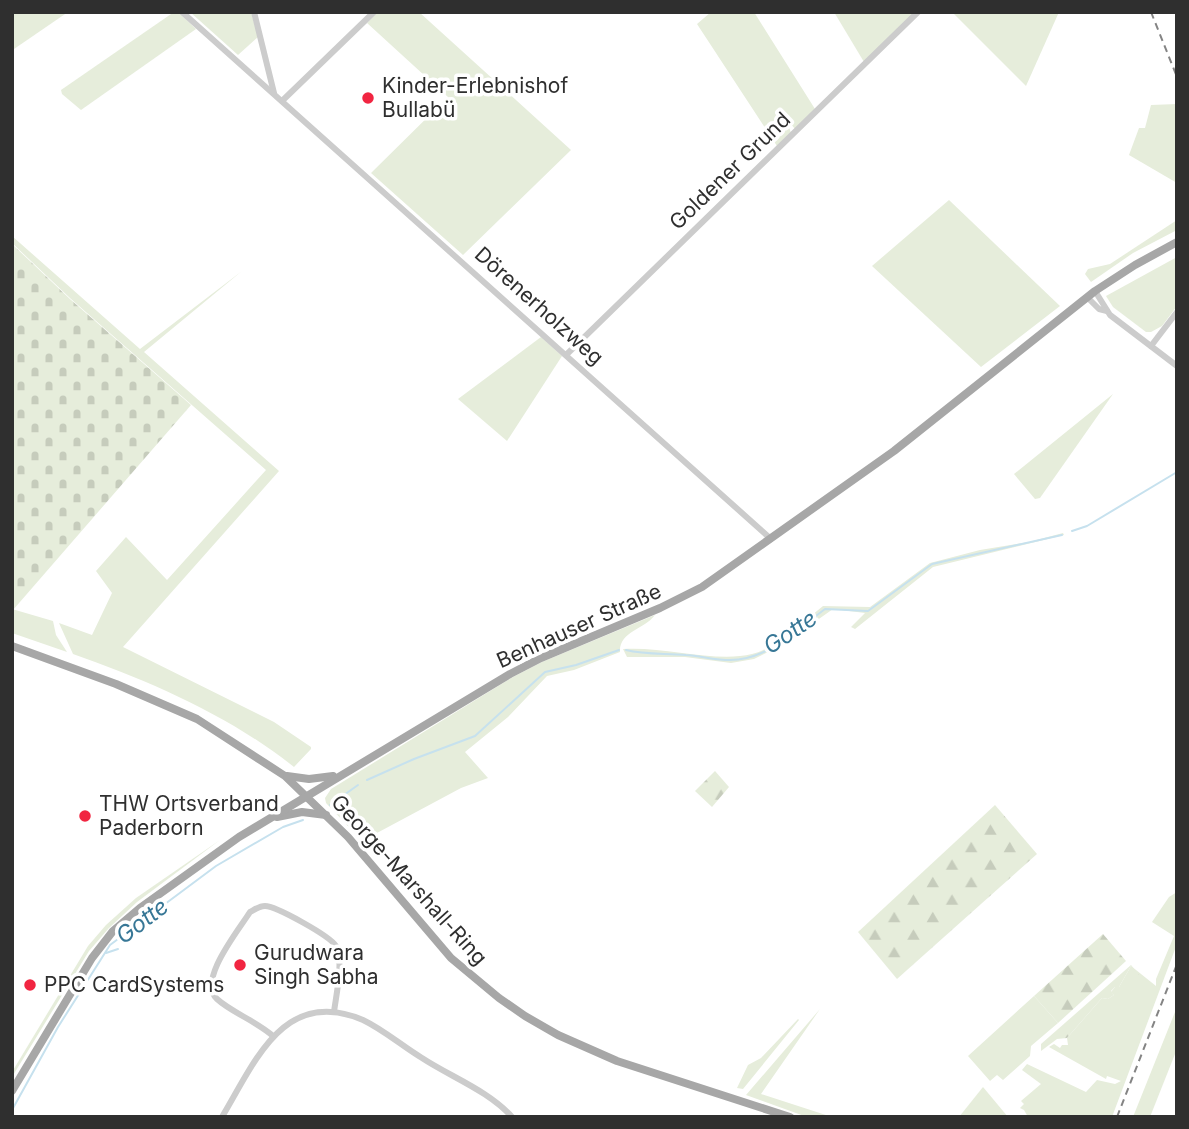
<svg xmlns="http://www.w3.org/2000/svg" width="1189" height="1129" viewBox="0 0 1189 1129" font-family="Inter,sans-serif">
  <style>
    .green { fill: #e6eddb }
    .forest { fill: url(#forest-firs) }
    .cemetery { fill: url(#cemetery-stones) }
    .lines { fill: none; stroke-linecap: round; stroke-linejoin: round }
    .stream { stroke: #c6e1ee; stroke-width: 2 }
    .minor { stroke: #ccc; stroke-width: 6 }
    .major { stroke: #a7a7a7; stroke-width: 8 }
    .rail { stroke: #848484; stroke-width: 2; stroke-dasharray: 7 5; stroke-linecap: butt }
    .poi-dot { fill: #f12541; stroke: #fff; stroke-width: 2.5 }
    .labels { text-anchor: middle; stroke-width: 7; stroke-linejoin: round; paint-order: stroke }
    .poi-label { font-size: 21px; fill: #2f2f2f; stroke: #fff; text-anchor: start }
    .street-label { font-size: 21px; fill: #2f2f2f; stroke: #fff }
    .water-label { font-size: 23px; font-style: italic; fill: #377796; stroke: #fff }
  </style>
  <defs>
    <pattern id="forest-firs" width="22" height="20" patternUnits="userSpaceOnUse" patternTransform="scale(1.75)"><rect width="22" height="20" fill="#e6eddb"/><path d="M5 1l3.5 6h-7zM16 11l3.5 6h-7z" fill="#c6ccbc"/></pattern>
    <pattern id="cemetery-stones" width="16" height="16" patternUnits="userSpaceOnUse" patternTransform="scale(1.75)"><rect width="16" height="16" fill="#e6eddb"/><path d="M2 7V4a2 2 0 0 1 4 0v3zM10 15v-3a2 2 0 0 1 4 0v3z" fill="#c6ccbc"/></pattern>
  </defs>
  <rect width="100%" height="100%" fill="#fff"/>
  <g class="green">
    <path d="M12,12H68L14,49L12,47Z"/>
    <path d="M174,12H178L196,29L81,110L62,94L61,90Z"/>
    <path d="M190,12H251L258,37L238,55Z"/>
    <path d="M378,12H419L571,150L463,255L371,173L448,97L367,23Z"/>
    <path d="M711,12H754L815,109L795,129L790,123L788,124L791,133L777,146L697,24Z"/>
    <path d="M834,12H915L864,62Z"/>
    <path d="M952,12H1059L1026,86Z"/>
    <path d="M1177,104V183L1129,155L1139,128H1145L1151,105Z"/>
    <path d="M949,200L1060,306L981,367L872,266Z"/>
    <path d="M1177,220V230L1133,253L1091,282L1085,274L1088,269L1110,264Z"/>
    <path d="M12,236L140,349L242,271L144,352L279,471L123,647L274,722L311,747V749L294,767C230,716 150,681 73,654L59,623L92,635L112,593L96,571L126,537L167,580L266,470L71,299L12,243Z"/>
    <path d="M1177,257V306L1162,326L1151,332H1146L1113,307L1106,296Z"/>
    <path d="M541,337L562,356L507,441L458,399Z"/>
    <path d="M1113,394L1040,498L1035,499L1014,474Z"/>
    <path d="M1063,533L1064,535L933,567L855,629L851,627L865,613L833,609L782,645L754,659L731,663L685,657H627L623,649C663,646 716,663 752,654C779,647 802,623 823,606L870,607L930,563L980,550L1029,542Z"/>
    <path d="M12,609L53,621L56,635L67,652L12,633Z"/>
    <path d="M655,615C644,630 619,631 620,652L574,670L547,676L508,717L465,752L488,778L461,788L362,841L326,803L325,798L331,789L513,677L542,662Z"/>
    <path d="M220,840L137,902L109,928L89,951L12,1077V1072L88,946L106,925L136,898Z"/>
    <path d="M1177,892V944L1112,1117H1028L1024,1110L1020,1108L1024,1104L1021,1101L1041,1084L1022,1070L1027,1064L1086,1092L1097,1080L1115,1084L1121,1081L1107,1076L1106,1079L1049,1047L1054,1044L1060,1048L1062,1045H1068L1067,1038L1102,998L1108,999L1114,995L1111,992L1115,987H1119L1131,966L1156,986V979L1174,936L1152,922L1169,897Z"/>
    <path d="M1034,996L1058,1023L1031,1046L1030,1056L1003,1080L997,1075L990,1081L968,1056Z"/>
    <path d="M1177,1007V1049L1150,1117H1133Z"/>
    <path d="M820,1009L761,1094L832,1117H807L746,1095Z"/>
    <path d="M798,1019L799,1020L743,1089L737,1088L748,1065L761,1058Z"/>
    <path d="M983,1087L1008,1117H959Z"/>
  </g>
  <g class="forest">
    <path d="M715,771L729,787L712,807L695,791Z"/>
    <path d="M995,805L1037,854L897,979L858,932Z"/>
    <path d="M1103,934L1126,961L1058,1023L1034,996Z"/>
    <path d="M1131,965L1150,989L1131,966L1119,987H1115L1111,991L1114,995L1108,999L1102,998L1067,1038L1057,1039L1041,1051V1044Z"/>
  </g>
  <path class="cemetery" d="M12,244L70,299L191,405L13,610Z"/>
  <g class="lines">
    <g class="stream">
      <path d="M1072,531L1087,526L1177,472"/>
      <path d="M626,650C646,655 666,653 686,655C701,656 715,660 730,660C767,660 797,630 825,609L868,611L932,564L1062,535"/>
      <path d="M367,780L414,759L475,736L545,672L576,665L619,650"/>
      <path d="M330,805L358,785"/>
      <path d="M106,953L118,949"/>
      <path d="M12,1110L58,1027L110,945L216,866L283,827L303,820"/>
    </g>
    <g class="minor">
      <path d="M182,12L771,539"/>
      <path d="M254,12L274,93"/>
      <path d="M282,101L374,12"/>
      <path d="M1095,291L1110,315L1177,366"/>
      <path d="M1087,297L1099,309L1107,311"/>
      <path d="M1151,346L1177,312"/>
      <path d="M567,354L918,12"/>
      <path d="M273,1036C256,1021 231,1012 217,999C197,981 238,931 250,912C254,910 259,906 265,906C276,906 330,936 336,946C344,960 336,996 334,1012"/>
      <path d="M222,1117C255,1062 284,986 363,1020C384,1030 402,1046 422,1058C451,1077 489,1091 512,1117"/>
    </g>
    <g class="major">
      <path d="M12,646L116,684L197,719L285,776L348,837L451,958L499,998L525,1016L558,1035L617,1061L790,1117"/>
      <path d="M287,776L309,779L333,776"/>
      <path d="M277,817L302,812L326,815"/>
      <path d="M12,1091L92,958L113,931L140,908L239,837L510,674L541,658L660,608L702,587L894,451L1095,291L1135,265L1177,242"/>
    </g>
    <g class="rail">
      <path d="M1151,12L1177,77"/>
      <path d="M1117,1117L1177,964"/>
    </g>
  </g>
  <g class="poi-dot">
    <circle cx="368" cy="98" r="7"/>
    <circle cx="85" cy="816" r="7"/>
    <circle cx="240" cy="965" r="7"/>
    <circle cx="30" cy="985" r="7"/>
  </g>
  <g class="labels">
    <g class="poi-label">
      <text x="382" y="93">Kinder-Erlebnishof<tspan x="382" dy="24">Bullabü</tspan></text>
      <text x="99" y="811">THW Ortsverband<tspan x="99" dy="24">Paderborn</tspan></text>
      <text x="254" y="960">Gurudwara<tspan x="254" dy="24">Singh Sabha</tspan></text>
      <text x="44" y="992">PPC CardSystems</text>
    </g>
    <g class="street-label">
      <text transform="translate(730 171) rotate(-44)" y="7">Goldener Grund</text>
      <text transform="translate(539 306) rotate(42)" y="7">Dörenerholzweg</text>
      <text transform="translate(579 626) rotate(-24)" y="7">Benhauser Straße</text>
      <text transform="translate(409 880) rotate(48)" y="7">George-Marshall-Ring</text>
    </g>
    <g class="water-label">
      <text transform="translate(790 632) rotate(-34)" y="8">Gotte</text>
      <text transform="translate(142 921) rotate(-37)" y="8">Gotte</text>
    </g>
  </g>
  <rect width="1189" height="1129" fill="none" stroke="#2f2f2f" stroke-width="28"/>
</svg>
